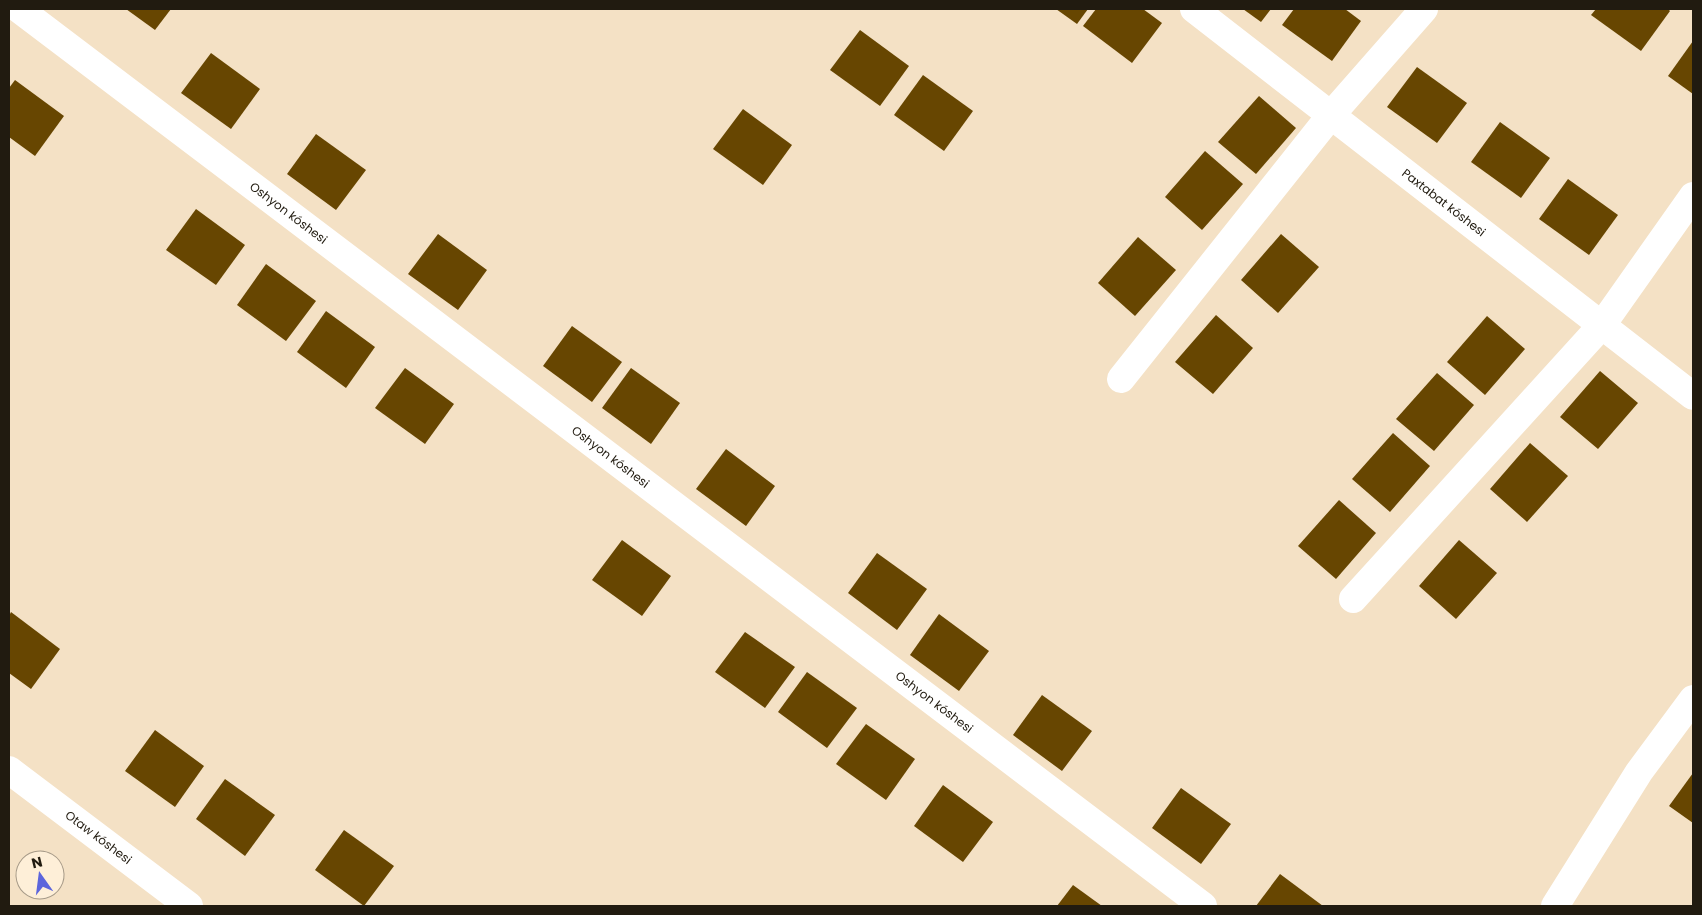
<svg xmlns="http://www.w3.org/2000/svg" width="1702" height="915" viewBox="0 0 1702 915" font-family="Poppins,sans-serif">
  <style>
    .building { fill: #674601 }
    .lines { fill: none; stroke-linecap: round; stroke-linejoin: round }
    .minor { stroke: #fff; stroke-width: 28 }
    .labels { text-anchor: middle; stroke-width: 5; stroke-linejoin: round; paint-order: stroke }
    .street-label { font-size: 12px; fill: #211b10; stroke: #feefd8 }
  </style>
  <rect width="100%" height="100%" fill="#f4e1c5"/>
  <g class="building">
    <path d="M126,9H171L155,30Z"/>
    <path d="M1056,9H1088L1077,24Z"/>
    <path d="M1096,9H1143L1162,23L1132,63L1083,26Z"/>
    <path d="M1243,9H1271L1261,22Z"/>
    <path d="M1294,9H1345L1361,21L1332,61L1282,25Z"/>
    <path d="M1596,9H1668L1670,11L1641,51L1591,15Z"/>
    <path d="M860,30L909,66L880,106L830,70Z"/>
    <path d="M1693,41V94L1668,76Z"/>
    <path d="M211,53L260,89L231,129L181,93Z"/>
    <path d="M1417,67L1467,103L1437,143L1387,107Z"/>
    <path d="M923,75L973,111L944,151L894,115Z"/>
    <path d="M15,80L64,116L35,156L9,137V88Z"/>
    <path d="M1259,96L1296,128L1256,174L1218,142Z"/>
    <path d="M743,109L792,145L763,185L713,149Z"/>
    <path d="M1500,122L1550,158L1521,198L1471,162Z"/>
    <path d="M316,134L366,170L336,210L287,174Z"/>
    <path d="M1205,151L1243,184L1202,230L1165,197Z"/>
    <path d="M1568,179L1618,215L1589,255L1539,219Z"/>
    <path d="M196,209L245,245L216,285L166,250Z"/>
    <path d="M438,234L487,270L458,310L408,274Z"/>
    <path d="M1281,234L1319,267L1278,313L1241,280Z"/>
    <path d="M1138,237L1176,270L1135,316L1098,283Z"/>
    <path d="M266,264L316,301L286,341L237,305Z"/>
    <path d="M326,311L375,347L346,388L297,352Z"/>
    <path d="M1216,315L1253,348L1213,394L1175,362Z"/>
    <path d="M1487,316L1525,349L1485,395L1447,362Z"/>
    <path d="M572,326L622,362L592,402L543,366Z"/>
    <path d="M405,368L454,404L425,444L375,408Z"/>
    <path d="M631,368L680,403L651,444L602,408Z"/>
    <path d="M1600,371L1638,403L1598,449L1560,417Z"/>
    <path d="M1437,373L1474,405L1434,451L1396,419Z"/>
    <path d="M1393,433L1430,466L1390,512L1352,479Z"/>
    <path d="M1530,443L1568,476L1527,522L1490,489Z"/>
    <path d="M726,449L775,486L746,526L696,489Z"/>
    <path d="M1339,500L1376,533L1336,579L1298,546Z"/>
    <path d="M622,540L671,576L642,616L592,580Z"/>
    <path d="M1459,540L1497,573L1456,619L1419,586Z"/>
    <path d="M877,553L927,589L897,630L848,593Z"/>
    <path d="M11,612L60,649L31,689L9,673V616Z"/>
    <path d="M939,614L989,651L959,691L910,655Z"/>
    <path d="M745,632L795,667L765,708L715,672Z"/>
    <path d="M807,672L857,708L827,748L778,712Z"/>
    <path d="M1042,695L1092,731L1062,771L1013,735Z"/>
    <path d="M866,724L915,759L886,800L836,764Z"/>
    <path d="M155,730L204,766L175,807L125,771Z"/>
    <path d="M1693,773V823L1669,806Z"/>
    <path d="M225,779L275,815L245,856L196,819Z"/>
    <path d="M943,785L993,822L963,862L914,826Z"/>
    <path d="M1181,788L1231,824L1201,864L1152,828Z"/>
    <path d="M344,830L394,866L364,906L315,870Z"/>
    <path d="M1280,874L1323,906H1256Z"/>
    <path d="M1073,885L1102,906H1057Z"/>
  </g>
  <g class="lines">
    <g class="minor">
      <path id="s1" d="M19,9L1203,906"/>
      <path id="s2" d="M1194,9L1693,396"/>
      <path d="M1121,379L1331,115L1424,9"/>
      <path d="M1353,599L1602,325L1693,196"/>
      <path id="s3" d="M9,770L189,906"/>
      <path d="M1555,906L1639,772L1693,699"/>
    </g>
  </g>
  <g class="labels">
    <g class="street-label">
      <text dy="4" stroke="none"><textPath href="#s2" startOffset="316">Paxtabat kóshesi</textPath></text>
      <text dy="4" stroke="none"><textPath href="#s1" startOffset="338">Oshyon kóshesi</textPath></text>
      <text dy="4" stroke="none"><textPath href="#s1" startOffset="742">Oshyon kóshesi</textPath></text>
      <text dy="4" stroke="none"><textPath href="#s1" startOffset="1148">Oshyon kóshesi</textPath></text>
      <text dy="4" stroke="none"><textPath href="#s3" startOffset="112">Otaw kóshesi</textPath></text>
    </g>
  </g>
  <rect width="1702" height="915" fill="none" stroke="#211b10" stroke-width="20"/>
  <g transform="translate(40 875) rotate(346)"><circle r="24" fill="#feefd8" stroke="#a69a88"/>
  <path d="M0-4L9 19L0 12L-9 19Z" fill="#5c65dc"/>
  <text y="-8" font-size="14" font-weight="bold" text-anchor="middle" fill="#211b10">N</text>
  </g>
</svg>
